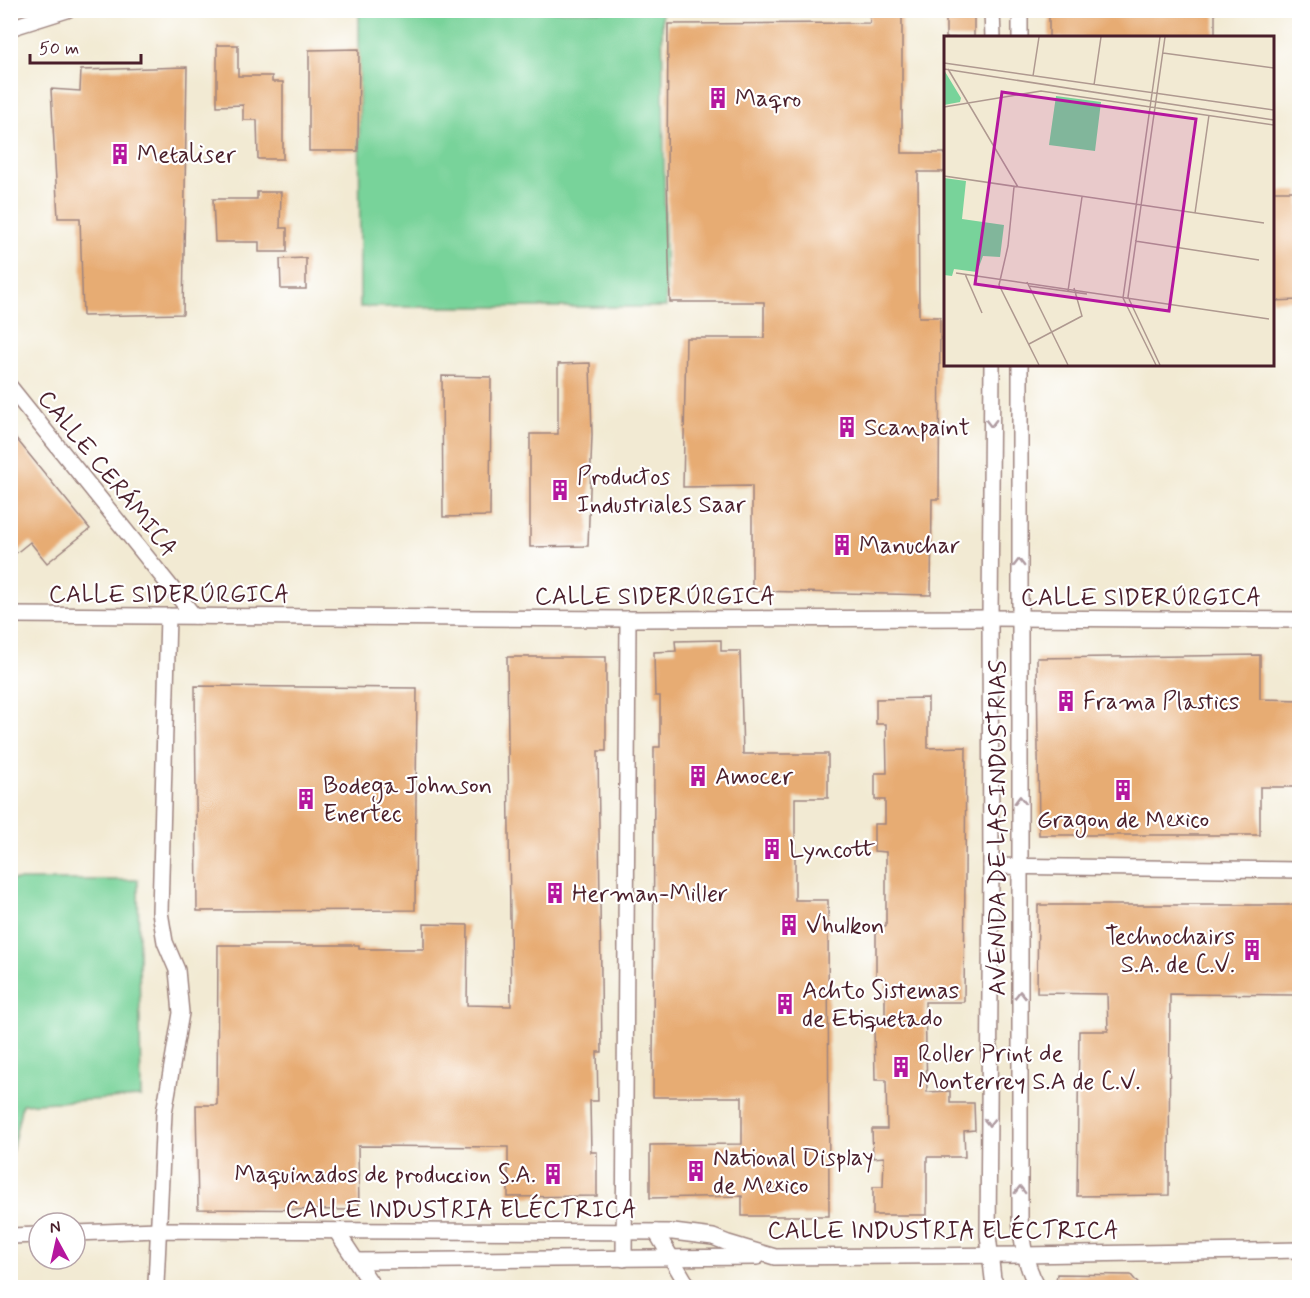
<svg xmlns="http://www.w3.org/2000/svg" width="1310" height="1298" viewBox="0 0 1310 1298" font-family="Mynerve,sans-serif">
  <style>
    .green { fill: #78d39a; stroke: #617962; stroke-width: 1.5 }
    .building { fill: #e7ac73 }
    .lines { fill: none; stroke-linecap: round; stroke-linejoin: round }
    .street-casing { stroke: #9e847f; stroke-width: 18 }
    .street { stroke: #fff; stroke-width: 15 }
    .oneway { stroke: #ae9aa0 }
    .labels { text-anchor: middle; stroke-width: 4.5; stroke-linejoin: round; paint-order: stroke }
    .poi-label { font-size: 24px; fill: #4a1f2b; stroke: #fff; text-anchor: start }
    .street-label { font-size: 24px; fill: #4a1f2b; stroke: #fff }
    .inset-road { fill: none; stroke: #af9990; stroke-width: 1.5 }
    .view { fill: #b5179e; fill-opacity: 0.15; stroke: #b5179e; stroke-width: 3 }
    .inset-edge { fill: none; stroke: #4a1f2b; stroke-width: 3 }
  </style>
  <rect width="100%" height="100%" fill="#fff"/>
  <filter id="ink" filterUnits="userSpaceOnUse"><feTurbulence type="fractalNoise" baseFrequency=".0167" numOctaves="2"/><feDisplacementMap in="SourceGraphic" scale="12" xChannelSelector="R" yChannelSelector="G"/><feConvolveMatrix kernelMatrix="1 2 1 2 8 2 1 2 1" color-interpolation-filters="sRGB"/></filter>
  <filter id="wash" filterUnits="userSpaceOnUse"><feTurbulence type="fractalNoise" baseFrequency=".008" numOctaves="4" result="noise"/><feDisplacementMap in="SourceGraphic" scale="24" xChannelSelector="R" yChannelSelector="G"/><feGaussianBlur stdDeviation="1.35" result="paint"/><feColorMatrix in="noise" values="0 0 0 0 0 0 0 0 0 0 0 0 0 0 0 0 0 1.4 0 .05"/><feComposite in="paint" operator="in"/></filter>
  <g filter="url(#wash)">
    <rect width="100%" height="100%" fill="#f2ead3"/>
    <g class="green">
      <path d="M359,11H662L666,307H360Z"/>
      <path d="M11,880H138L141,1097L22,1104L11,1156Z"/>
    </g>
    <g id="blocks">
      <g class="building">
        <path d="M869,10H902V153H945V172H918L919,317H940L939,499H932L931,595L752,591V486L683,487L686,338H764V302H670L667,173L668,24L870,23Z"/>
        <rect x="946" y="10" width="28" height="28"/>
        <path d="M1049,10L1215,11V38H1049Z"/>
        <path d="M217,45H238V76H272V82H283V159H258L257,120H243V105L217,106Z"/>
        <path d="M359,49L358,151H309V50Z"/>
        <path d="M187,67L183,314L83,316L80,218H58L51,89L80,91L81,70Z"/>
        <path d="M1272,191H1299V300L1272,301Z"/>
        <path d="M257,192H281L280,228H287V252H259V242H215L213,199H257Z"/>
        <path d="M306,258V289H281L280,259Z"/>
        <path d="M590,363L592,435L588,546L530,547V434H558V364Z"/>
        <path d="M442,376L491,377L490,516L443,517Z"/>
        <path d="M10,431L90,529L47,563L30,542L10,558Z"/>
        <path d="M721,640V651H740L743,754H828V798H795V900H828L829,1216H742V1196L650,1198V1145L742,1144V1097H653L654,747H660V696H655L654,652L676,651L675,641Z"/>
        <path d="M1260,655V699L1299,700V787H1260V835H1039L1037,658Z"/>
        <path d="M507,657H606V751H598L602,1052H597L598,1101H590L591,1152H597V1196L508,1197V1147L358,1146L359,1210L198,1209L196,1105H217L218,945H359V949H424V924L468,925L467,1005L511,1006Z"/>
        <path d="M195,686L417,688L415,910L197,911Z"/>
        <path d="M928,698V748L966,747L964,1002H925L927,1092L950,1091V1103H974L975,1130L964,1131L965,1157H927V1215H873V1187H883L884,1157L873,1158L872,1129H887L886,1080H875L874,1026H885V978H876V926H886V852L874,851V824H885V800H875V773H887L886,724H876V699Z"/>
        <path d="M1038,905H1299V995L1170,994L1169,1195L1077,1196L1079,1031H1108L1107,994L1037,993Z"/>
        <path d="M1057,1274L1131,1275L1141,1287H1060L1056,1281Z"/>
      </g>
    </g>
  </g>
  <g filter="url(#ink)">
    <use href="#blocks" fill-opacity="0" stroke="#9e847f" stroke-width="1.5"/>
    <g class="lines">
      <defs>
        <g id="street">
          <path d="M992,10L993,38"/>
          <path d="M1020,10V38"/>
          <path d="M10,28L67,10"/>
          <path d="M992,364L990,618L991,866L988,1235L993,1279L998,1288"/>
          <path d="M1020,364C1018,649 1020,934 1020,1218C1022,1243 1025,1265 1038,1288"/>
          <path d="M10,387L194,616"/>
          <path d="M10,615L628,619L990,618L1300,620"/>
          <path d="M991,866L1300,870"/>
          <path d="M337,1232L374,1288"/>
          <path d="M656,1232L689,1288"/>
          <path d="M75,1233L158,1230L673,1232L713,1237L728,1243L775,1257L1024,1255L1300,1250"/>
          <path d="M10,1236L39,1235"/>
          <path d="M624,1259L628,619"/>
          <path d="M357,1261L757,1257"/>
          <path d="M158,1288L156,1284L164,1113L181,1013L177,970L165,942L160,912L168,616"/>
        </g>
      </defs>
      <use href="#street" class="street-casing"/>
      <use href="#street" class="street"/>
    </g>
    <defs><path id="oneway-chevron" d="M-2-3.5L2.5 0L-2 3.5" fill="none" stroke-width="1.6" stroke-linecap="round" stroke-linejoin="round" transform="scale(1.5)"/></defs>
    <g class="oneway">
      <use href="#oneway-chevron" transform="translate(991 423) rotate(90)"/>
      <use href="#oneway-chevron" transform="translate(1019 563) rotate(-90)"/>
      <use href="#oneway-chevron" transform="translate(1020 800) rotate(-91)"/>
      <use href="#oneway-chevron" transform="translate(1020 995) rotate(-90)"/>
      <use href="#oneway-chevron" transform="translate(989 1122) rotate(90)"/>
      <use href="#oneway-chevron" transform="translate(1020 1190) rotate(-90)"/>
    </g>
  </g>
  <defs>
    <symbol id="building-bare" viewBox="-9 -9 18 18"><path d="M-4-6H4V6H1V3H-1V6H-4ZM-2.5-4.3h1.7v1.8h-1.7ZM.8-4.3h1.7v1.8H.8ZM-2.5-1h1.7V.8h-1.7ZM.8-1h1.7V.8H.8Z" fill="#b5179e" stroke="#fff" stroke-width="2.5" paint-order="stroke"/></symbol>
  </defs>
  <g fill-rule="evenodd">
    <use href="#building-bare" x="703" y="83" width="30" height="30"/>
    <use href="#building-bare" x="105" y="139" width="30" height="30"/>
    <use href="#building-bare" x="832" y="412" width="30" height="30"/>
    <use href="#building-bare" x="545" y="475" width="30" height="30"/>
    <use href="#building-bare" x="827" y="530" width="30" height="30"/>
    <use href="#building-bare" x="1051" y="686" width="30" height="30"/>
    <use href="#building-bare" x="683" y="761" width="30" height="30"/>
    <use href="#building-bare" x="1108" y="775" width="30" height="30"/>
    <use href="#building-bare" x="291" y="784" width="30" height="30"/>
    <use href="#building-bare" x="757" y="834" width="30" height="30"/>
    <use href="#building-bare" x="540" y="878" width="30" height="30"/>
    <use href="#building-bare" x="774" y="910" width="30" height="30"/>
    <use href="#building-bare" x="1237" y="935" width="30" height="30"/>
    <use href="#building-bare" x="770" y="989" width="30" height="30"/>
    <use href="#building-bare" x="886" y="1052" width="30" height="30"/>
    <use href="#building-bare" x="681" y="1156" width="30" height="30"/>
    <use href="#building-bare" x="538" y="1159" width="30" height="30"/>
  </g>
  <g class="labels">
    <g class="poi-label">
      <text x="735" y="106">Maqro</text>
      <text x="137" y="162">Metaliser</text>
      <text x="864" y="435">Scanpaint</text>
      <text x="577" y="484">Productos<tspan x="577" dy="28">Industriales Saar</tspan></text>
      <text x="859" y="553">Manuchar</text>
      <text x="1083" y="709">Frama Plastics</text>
      <text x="715" y="784">Amocer</text>
      <text x="323" y="793">Bodega Johnson<tspan x="323" dy="28">Enertec</tspan></text>
      <text x="1123" y="827" text-anchor="middle">Gragon de Mexico</text>
      <text x="789" y="857">Lyncott</text>
      <text x="572" y="901">Herman-Miller</text>
      <text x="806" y="933">Vhulkon</text>
      <text x="1235" y="944" text-anchor="end">Technochairs<tspan x="1235" dy="28">S.A. de C.V.</tspan></text>
      <text x="802" y="998">Achto Sistemas<tspan x="802" dy="28">de Etiquetado</tspan></text>
      <text x="918" y="1061">Roller Print de<tspan x="918" dy="28">Monterrey S.A de C.V.</tspan></text>
      <text x="713" y="1165">National Display<tspan x="713" dy="28">de Mexico</tspan></text>
      <text x="536" y="1182" text-anchor="end">Maquinados de produccion S.A.</text>
    </g>
    <g class="street-label">
      <text transform="translate(108 473) rotate(51)" y="8">CALLE CERÁMICA</text>
      <text x="169" y="602">CALLE SIDERÚRGICA</text>
      <text x="655" y="604">CALLE SIDERÚRGICA</text>
      <text x="1141" y="605">CALLE SIDERÚRGICA</text>
      <text transform="translate(997 828) rotate(-90)" y="8">AVENIDA DE LAS INDUSTRIAS</text>
      <text x="461" y="1217">CALLE INDUSTRIA ELÉCTRICA</text>
      <text x="943" y="1238">CALLE INDUSTRIA ELÉCTRICA</text>
    </g>
  </g>
  <g transform="translate(944 36)">
    <rect width="330" height="330" fill="#f2ead3"/>
    <path d="M0,34L17,62L16,66L0,69ZM112,60L157,66L151,115L105,109ZM0,142L22,145L18,183L60,189L56,221L39,220L33,236L10,233L8,240L0,239Z" fill="#78d39a"/>
    <path class="inset-road" d="M219,17L330,32M0,27L330,74M0,33L330,84M4,33L74,151M89,40L95,1M150,49L157,1M0,71L97,55L330,89M0,140L320,187M70,151L64,210L55,249L95,329M251,177L265,79M191,205L315,224M12,237L325,283M21,238L38,277M83,246L124,329M85,250L143,258M124,255L138,161M85,308L138,280L130,252M212,329L179,262L216,1M216,329L184,261L221,1"/>
    <path class="view" d="M58,56L252,83L225,275L31,248Z"/>
    <rect width="330" height="330" class="inset-edge"/>
  </g>
  <rect width="1310" height="1298" fill="none" stroke="#fff" stroke-width="36"/>
  <g transform="translate(57 1241) rotate(352)"><circle r="28" fill="#ffffff" stroke="#b7a5aa" stroke-width="1.5"/>
  <path d="M0-4.5L10 22L0 15L-10 22Z" fill="#b5179e"/>
  <text y="-9" font-size="16" font-weight="bold" text-anchor="middle" fill="#4a1f2b">N</text>
  </g>
  <path d="M30 54v9h111v-9" fill="none" stroke="#4a1f2b" stroke-width="3"/>
  <text x="39" y="54" font-size="18" fill="#4a1f2b" stroke="#ffffff" stroke-width="4.5" paint-order="stroke">50 m</text>
</svg>
